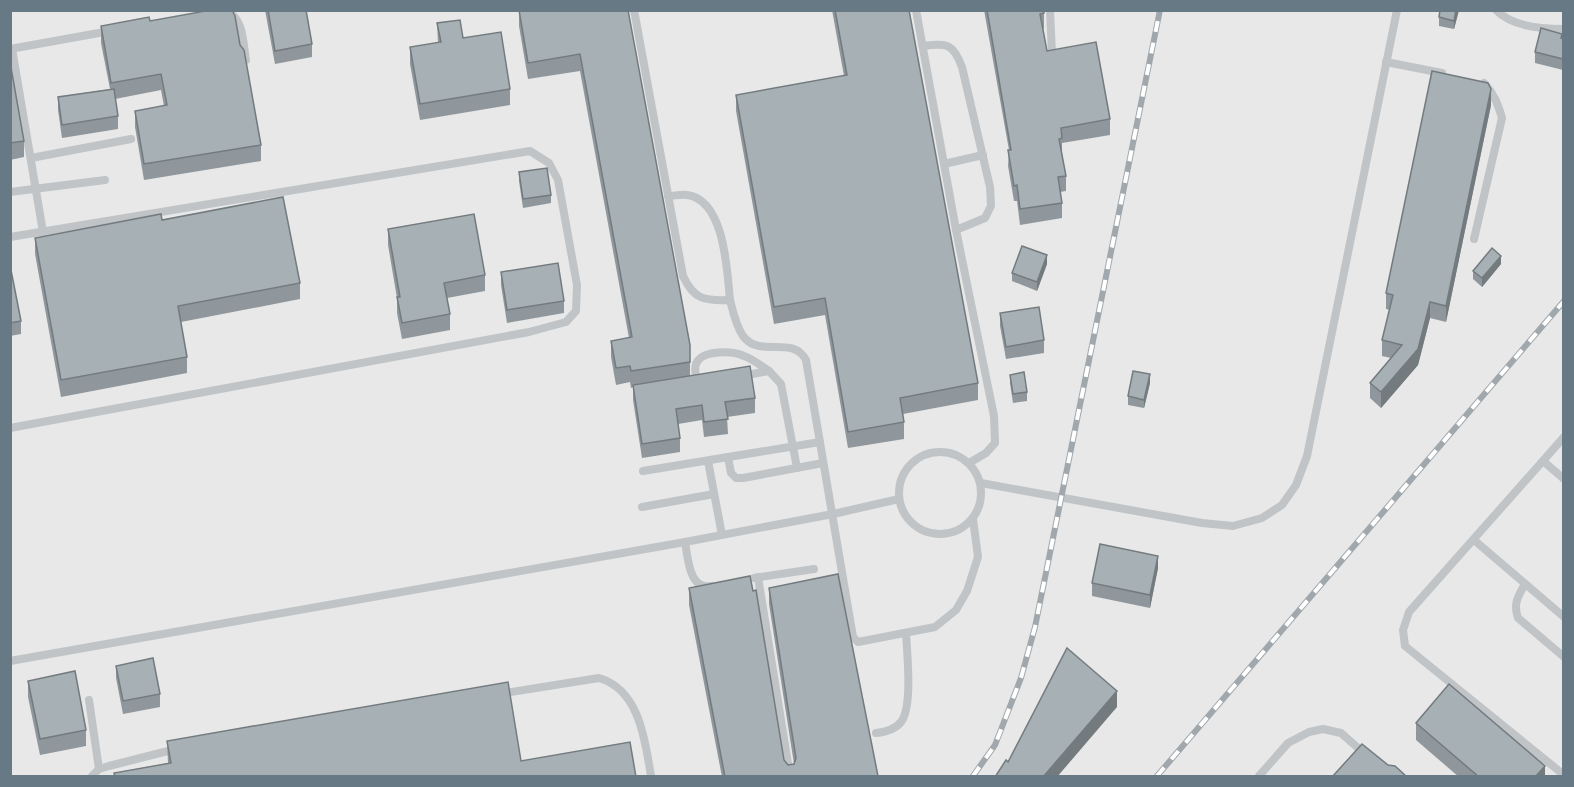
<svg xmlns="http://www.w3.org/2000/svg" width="1574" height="787" viewBox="0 0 1574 787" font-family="Manrope,sans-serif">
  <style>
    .built { fill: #e7e8e7 }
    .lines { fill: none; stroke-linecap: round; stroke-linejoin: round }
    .service { stroke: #c0c4c7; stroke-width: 8 }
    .rail-casing { stroke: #a1a8ad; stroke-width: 6 }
    .rail { stroke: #fff; stroke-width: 4; stroke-dasharray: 11; stroke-linecap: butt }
    .wall { fill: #8f979c }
    .shaded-wall { fill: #747b7f }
    .building { fill: #a6b0b5; stroke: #747b7f; stroke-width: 1.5 }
  </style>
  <rect width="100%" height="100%" fill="#f7f6f3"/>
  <path class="built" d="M10,11H1563V776H11Z"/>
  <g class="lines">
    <g class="service">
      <path d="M634,10L683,276C694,300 705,301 730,300C733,312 736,326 743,336C760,359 792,334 806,360L853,637L858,642L935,627L956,610L967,591L978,557L973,519"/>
      <path d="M916,10L956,230L994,416L995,443L986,453L969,463"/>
      <path d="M1050,10L1052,54"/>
      <path d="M1496,10C1511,26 1543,29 1564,29"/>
      <path d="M226,12C244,16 243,45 246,60"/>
      <path d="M923,46C947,43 953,43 962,67L990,187L991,206L985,218L956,230"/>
      <path d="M10,49L110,31"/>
      <path d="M12,49L43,232"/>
      <path d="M1386,62L1442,73"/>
      <path d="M31,158L131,139"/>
      <path d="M944,164L983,155"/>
      <path d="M10,192L105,180"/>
      <path d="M668,196C674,196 681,194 687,195C725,200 727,271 730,300"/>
      <path d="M10,237L530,151L549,163L558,180L577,285L576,311L566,322L529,332L10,428"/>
      <path d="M1474,239L1502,118C1498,104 1494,94 1484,83"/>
      <path d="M741,376L769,371L781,384L797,468"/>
      <path d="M697,383C696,377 694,370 696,364C702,349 733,351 744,356C753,359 761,366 769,371"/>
      <path d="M1564,437L1409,612L1403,630L1405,646L1564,775"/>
      <circle cx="940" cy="493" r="41"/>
      <path d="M728,457L731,473L736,478H743L823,463"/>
      <path d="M708,461L722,535"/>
      <path d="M1543,461L1564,479"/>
      <path d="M643,471L820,442"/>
      <path d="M981,483L1202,523L1233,526L1262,518L1282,505L1296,485L1307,456L1397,10"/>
      <path d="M642,507L714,494"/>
      <path d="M1474,540L1564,617"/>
      <path d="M685,542C688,558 689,591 712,586"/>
      <path d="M758,577L790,776"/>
      <path d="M754,578L814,569"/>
      <path d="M1525,584C1518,596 1513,604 1518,618L1564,657"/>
      <path d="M10,661L685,542L833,514L899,499"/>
      <path d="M499,694L599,678C640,690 645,741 651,776"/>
      <path d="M89,700L99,769"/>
      <path d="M876,733C885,732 895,730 901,722C913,707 907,653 906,633"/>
      <path d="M92,776L99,769L109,766L176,749"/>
      <path d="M1259,776L1288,743L1309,732L1323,729L1341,733L1366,755"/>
    </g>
    <defs>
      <g id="rail">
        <path d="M973,776L995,745L1021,678L1035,627L1160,10"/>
        <path d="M1157,776L1564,301"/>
      </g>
    </defs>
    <use href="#rail" class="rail-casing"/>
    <use href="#rail" class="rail"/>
  </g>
  <g class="wall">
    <path d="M265,10H306L312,44V57L275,64Z"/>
    <path d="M519,10H628L690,345V376L755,398V413L727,417L728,434L704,437L702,420L678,424L680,438V452L642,458L633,400V387L631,388L630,382L616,385L611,357V341L629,338L580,71L528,79L519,26Z"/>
    <path d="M832,10H909L978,383V400L903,414L904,422V439L848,448L825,315L774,324L736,111V95L844,76Z"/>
    <path d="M984,10H1044V28L1043,29L1047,51L1110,119V135L1062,143V154L1066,176V191L1060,192L1062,203V218L1020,225L1017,201H1014L1008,166L1009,150Z"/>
    <path d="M1459,10L1454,29L1439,26V17Z"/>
    <path d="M150,21L240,45L261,145V161L144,180L135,127V111L164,106L161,90L115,99L118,116V129L62,138L58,110V97L110,89L101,43V26Z"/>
    <path d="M437,23L510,89V105L420,120L410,64V47L438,43Z"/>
    <path d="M1562,38L1563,39V70L1535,63V52Z"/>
    <path d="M10,62L24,141V157L10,160Z"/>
    <path d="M1491,105L1446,322L1430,318L1418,365L1381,408L1370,398V383L1391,358L1382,356V340L1390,310L1386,309V293Z"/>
    <path d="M519,172L551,195V203L523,208L519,181Z"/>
    <path d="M162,220L300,283V299L181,322L187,357V373L61,397L35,254V238Z"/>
    <path d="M388,229L485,275V291L447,298L450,314V330L402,339L397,313V298L388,245Z"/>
    <path d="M1047,264L1037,291L1012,281V273Z"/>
    <path d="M1501,264L1482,287L1473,279V271Z"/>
    <path d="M10,265L21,321V334L10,336Z"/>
    <path d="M501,272L564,301V313L507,323L501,285Z"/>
    <path d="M1000,313L1044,340V353L1006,359L1000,326Z"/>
    <path d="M1010,375L1027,392V401L1013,403L1010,383Z"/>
    <path d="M1150,383L1144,408L1128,405V396Z"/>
    <path d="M1158,568L1150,608L1092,596V583Z"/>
    <path d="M838,574L878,777H722L689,605V588L784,760L788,765L794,764L769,604V588Z"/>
    <path d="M116,666L160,694V707L123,714L116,678Z"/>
    <path d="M28,681L86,730V746L40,755L28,697Z"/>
    <path d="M1416,723L1545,777H1459L1416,740Z"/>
    <path d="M167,741L521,761L636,777H114V773L168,763Z"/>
  </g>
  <g class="shaded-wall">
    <path d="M1456,10H1459L1454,29V21Z"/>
    <path d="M1491,89V105L1446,322V306Z"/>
    <path d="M1047,255V264L1037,291V282Z"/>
    <path d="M1501,256V264L1482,287V278Z"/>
    <path d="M1430,302V318L1418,365L1381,408V392Z"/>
    <path d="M1150,374V383L1144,408V400Z"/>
    <path d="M1158,556V568L1150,608V595Z"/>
    <path d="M1117,691V707L1057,777H1043Z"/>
    <path d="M1545,766V777H1535Z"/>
  </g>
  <g class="building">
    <path d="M211,10H232L235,16L240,45L244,50L261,145L144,164L135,111L167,105L161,74L111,83L101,26L149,17L150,21Z"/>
    <path d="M268,10H306L312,44L275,51Z"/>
    <path d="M519,10H628L690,345V362L631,371L630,366L616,368L611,341L632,337L580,54L528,63Z"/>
    <path d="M835,10H909L978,383L900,398L904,422L848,432L825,298L774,307L736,95L847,75Z"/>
    <path d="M987,10H1044V13L1040,14L1047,51L1096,42L1110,119L1061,128L1062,138L1059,139L1066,176L1058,177L1062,203L1020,209L1017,185L1014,186L1008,150H1011Z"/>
    <path d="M1440,10H1456L1454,21L1439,17Z"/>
    <path d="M460,20L463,38L501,32L510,89L420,104L410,47L441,42L437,23Z"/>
    <path d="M1541,28L1562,34L1561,38L1563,39V59L1535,52Z"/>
    <path d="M10,62L24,141L10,143Z"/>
    <path d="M1432,71L1488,83L1491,89L1446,306L1430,302L1418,349L1381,392L1370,383L1402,345L1382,340L1393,295L1386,293Z"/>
    <path d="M114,89L118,116L62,125L58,97Z"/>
    <path d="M547,168L551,195L523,199L519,172Z"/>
    <path d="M283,197L300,283L178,306L187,357L61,380L35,238L161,214L162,220Z"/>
    <path d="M474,214L485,275L444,283L450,314L402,323L397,297H400L388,229Z"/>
    <path d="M1022,246L1047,255L1037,282L1012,273Z"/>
    <path d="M1492,248L1501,256L1482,278L1473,271Z"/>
    <path d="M558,263L564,301L507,310L501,272Z"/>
    <path d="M10,265L21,321L10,323Z"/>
    <path d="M1039,307L1044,340L1006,347L1000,313Z"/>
    <path d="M750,366L755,398L725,402L728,419L704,422L702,405L676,409L680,438L642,444L633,385Z"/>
    <path d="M1133,371L1150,374L1144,400L1128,396Z"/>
    <path d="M1024,372L1027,392L1013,394L1010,375Z"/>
    <path d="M1100,544L1158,556L1150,595L1092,583Z"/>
    <path d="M838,574L878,776L725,777L689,588L750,576L753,591L756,590L784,760L788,765L794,764L796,758L769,588Z"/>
    <path d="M1067,648L1117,691L1043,777H995L1006,760L1008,762Z"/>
    <path d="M153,658L160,694L123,701L116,666Z"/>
    <path d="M75,671L86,730L40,739L28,681Z"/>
    <path d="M508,682L521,761L630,742L636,777H115L114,773L171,763L167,741Z"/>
    <path d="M1449,684L1545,766L1535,777H1479L1416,723Z"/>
    <path d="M1362,744L1388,765L1395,766L1407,777H1332Z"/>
  </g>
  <rect width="1574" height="787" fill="none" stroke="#667984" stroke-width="24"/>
</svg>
